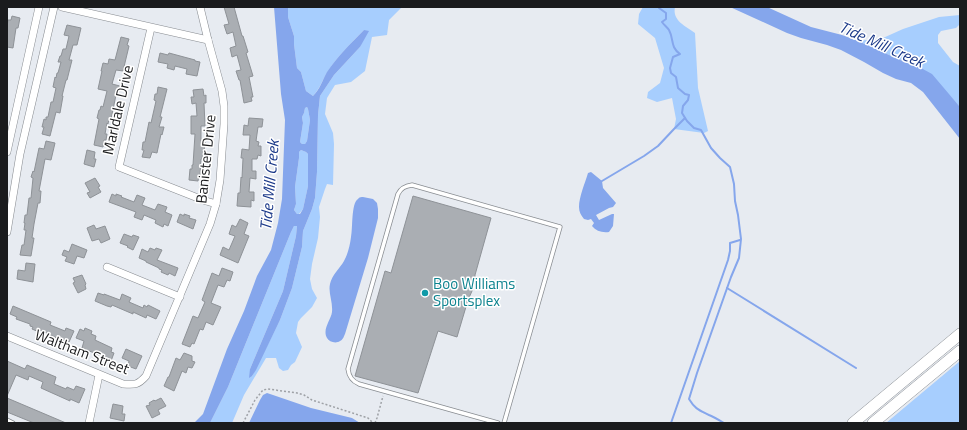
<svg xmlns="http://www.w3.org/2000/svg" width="967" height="430" viewBox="0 0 967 430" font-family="'Titillium Web',sans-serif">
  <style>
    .green { fill: #a7cefe }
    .water { fill: #85a6ec; fill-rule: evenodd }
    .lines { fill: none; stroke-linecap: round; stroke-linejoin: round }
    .stream { stroke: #85a6ec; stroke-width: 2 }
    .building { fill: #aaaeb3; stroke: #8e9297 }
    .service-casing { stroke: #888c91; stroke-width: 5 }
    .minor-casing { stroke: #888c91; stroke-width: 8 }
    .primary-casing { stroke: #888c91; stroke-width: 12 }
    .path { stroke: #9ea1a6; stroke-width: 1.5; stroke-dasharray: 2 2; stroke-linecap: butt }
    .service { stroke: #fff; stroke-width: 3.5 }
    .minor { stroke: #fff; stroke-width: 7 }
    .primary { stroke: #fff; stroke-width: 11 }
    .culture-dot { fill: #0f9aa8; stroke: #fff; stroke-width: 1.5 }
    .labels { text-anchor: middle; stroke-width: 3; stroke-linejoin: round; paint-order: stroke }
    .street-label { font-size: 15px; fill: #1a1b1d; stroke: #fff }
    .culture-label { font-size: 15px; fill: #0d838f; stroke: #fff; text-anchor: start }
    .water-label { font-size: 16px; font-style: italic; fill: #1b3989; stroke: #fff }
  </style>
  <rect width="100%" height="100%" fill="#e7ebf1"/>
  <g class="green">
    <path d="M288,7H402L389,20L387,35L372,37L365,71L351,82L335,85L327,98L325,114L333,133L334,144L333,185L327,184L325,189L319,207L320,217L318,238L312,264L310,279L312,289L317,298L312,307L301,318L298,322L296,333L302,347L295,362L291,365L288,370L283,371L279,368L276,358H266L244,395L232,423H210L228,387L291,232L294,226H297L296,236L283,291L250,369L252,376L280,320L292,288L302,247L303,231L312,209L315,198L317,172L318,115L320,96L334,75L360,47L364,30C351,43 338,56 328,71C322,80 321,87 313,96L306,91L301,72L297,68L294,44V36L288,17Z"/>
    <path d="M643,7H675C672,21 686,26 695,33L698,88L708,131L704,133L674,129L676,119L672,98L657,102L647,98L648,92L660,83L664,68L655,38L638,24L639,14Z"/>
    <path d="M960,15V24L956,28L941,31L938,35V43L953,62L960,66V107L951,97L921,68L907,63L858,41L883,38L903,29L939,17Z"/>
    <path d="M307,107L308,109L310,120L307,141L305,144H302L300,142L303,123L302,117L304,113L305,108Z"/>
    <path d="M301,150L306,152L308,154V186L303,209L299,214H297L294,210L296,204L295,187L299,158V152Z"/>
    <path d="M960,361V423H886Z"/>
  </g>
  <g class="water">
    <path d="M274,7H288V17L294,36V44L297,68L301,72L306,91L313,96C320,89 322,81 327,72C337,57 351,43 364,30L369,31L360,47L334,75L320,96L318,115L317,172L315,198L312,209L303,231L302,247L292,288L280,320L256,370L252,376L249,378L250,369L283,291L296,236L297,226H294L291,232L228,387L210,423H194L203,414L227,349L244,311L257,276L271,250L278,223L282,199L285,120L281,94ZM307,107L308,109L310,120L307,141L305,144H302L300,142L303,123L302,117L304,113L305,108ZM301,150L306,152L308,154V186L303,209L300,214H297L294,210L296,204L295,187L299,158V152Z"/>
    <path d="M730,7H767L811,27L842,35L858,41L907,63L921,68L932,74L960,107V139L923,92L911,83L896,79L883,73L864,62L841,50L827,45L801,38L787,33Z"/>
    <path d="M591,172L602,181L603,188L616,203L613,207L609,208L596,215L599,220L612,214H614L613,226L609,232C602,233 596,231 592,226L594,223L591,219L588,220L584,219C581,215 579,212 579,207C579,197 585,183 588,173Z"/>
    <path d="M363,197L373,199L377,203L378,209V218L368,258L345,334C344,336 343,340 340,341C336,344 329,342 327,338C322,329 331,320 332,312C333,302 328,293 330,284C332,275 340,268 344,261C348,254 350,245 351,237C353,229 351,203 358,199C359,197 362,197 363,197Z"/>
    <path d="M267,393L273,395L311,408L352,418L360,423H249L260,400L263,395Z"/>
  </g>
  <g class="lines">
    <g class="stream">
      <path d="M659,7V8L666,13V19L662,22C664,25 667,27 669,30C674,39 670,47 680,54L673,57L670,68L671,73L676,77L678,88L685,94L689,95L688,100L683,106L682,113L687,121L694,128L701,130L711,148L720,158L730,167L734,184L735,201L738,215L741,239L739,258L731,277L697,373L689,399C695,409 699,410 709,415C714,417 719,420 724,423"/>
      <path d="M602,181L644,156L658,146L674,129L685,118"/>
      <path d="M727,288L856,368"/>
      <path d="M671,423L728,260L730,251V243L740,240"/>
    </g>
  </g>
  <g class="building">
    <path d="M224,7H234L242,36H243L248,52L246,53L253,76L249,77L253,97H251L252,101L244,103L240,80H239L236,71L241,70L237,55L232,57L230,48L236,46L233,32L227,34L224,25L229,24Z"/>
    <path d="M12,16L20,18L18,28H16L13,48L7,47V27L8,20H11Z"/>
    <path d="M67,25L81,28L77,45H73L69,60H72L67,80H66L62,96H63L60,113L56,112L50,136L42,134L44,127H42L44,119L46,120V117H48L51,102H53L56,88L53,87L55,77L56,78L57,73H58L61,62H58L60,56H61L63,49H66L69,36L64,35Z"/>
    <path d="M121,37L129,39L127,45L129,46L123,71L116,70L112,84L120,86L118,95H116L111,119H109L108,124L107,123L105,134H107L106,140H104L103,147L94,145L99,119L97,118L99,110H100L101,106L103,107L107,91L98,89L102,71H101L103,63L108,64L109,59L115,60Z"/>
    <path d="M160,53L168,55L169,53L195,60V61L200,62L197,76L186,74L187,69L175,66L174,70L167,68L168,64L158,62Z"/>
    <path d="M158,87L167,89L160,117H162L159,127H164L162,135L161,134L157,153L152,152L150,158L142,157L144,150H142L143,142H145L149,122L151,123L156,101L154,100L155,94H157Z"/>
    <path d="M203,89L204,96L206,95V103H204L205,126H201V141L205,142L204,152L203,151L202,159H201L200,176L199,175L198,181L189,180L190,169H192V165H193L195,134H191V116H197L196,103L192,104L191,97H194L193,90Z"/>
    <path d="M249,118L263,119L262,127H258L256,141L259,142L258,146H261V156L258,155L257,159H252V171H256V179L250,178L249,192H254V201L251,200V207L237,206L238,193H240L241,177L242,178L243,158H241L242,149L249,150L250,135H243L244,125L248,126Z"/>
    <path d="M46,141L55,143L51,160L45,159L39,191H41L40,203H38L34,224L32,238H34L31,256L20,255L22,245H24L26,230H24L25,223H24L25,215H27L29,198H31L33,178L31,177L33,171L34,172L39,148L44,149Z"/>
    <path d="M87,150L95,152L94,159H96L94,167L84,164Z"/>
    <path d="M95,178L100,186L98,187L101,192L90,198L87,193L90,192L85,183Z"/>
    <path d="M112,194L116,196V194L122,196L121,197L134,202L137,195L145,198L142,205L155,210L158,204L167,207L165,212L172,215L168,226L164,224L163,227L155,223L156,220L144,215L142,220L134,217L136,212L109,202Z"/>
    <path d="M413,196L491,218L475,275V280L472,291L468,300L457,337L438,331L418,393L355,376L385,271L391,273Z"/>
    <path d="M180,214L184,216V214L190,216L189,218L196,220L193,229L177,222Z"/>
    <path d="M240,219L248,223L244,234L249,236L238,263L220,255L223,247L229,250L235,236L229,234L232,225L236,227Z"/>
    <path d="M94,225L96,229L105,226L110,239L101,243L99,239L92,241L87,228Z"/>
    <path d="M124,234L132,237L133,235L139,237L133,250L127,247L128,246L120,243Z"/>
    <path d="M72,244L87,250L84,258L77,256L74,264L65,261L67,257L62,255L64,250L69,252Z"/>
    <path d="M150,248L155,250L156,248L162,250L157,260L178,268L175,276L169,273L168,275L161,272L162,270L159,269V268L146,262V261L139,258L142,249L148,252Z"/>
    <path d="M26,263L35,264L33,282L17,279L18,270L25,271Z"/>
    <path d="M222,268L233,272L230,281L227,280L224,287L218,285L211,303L221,307L213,325L206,322L203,330L200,329L194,344L192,343L190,347L182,344L193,316L198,318L205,302L202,300L212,273L219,276Z"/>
    <path d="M82,275L86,284L85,285L86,289L78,293L73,283L75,282L73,278Z"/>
    <path d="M98,293L104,295V294L120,300L122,294L131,298L129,302L143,308L144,305L147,307L148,305L160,311L156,319L147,315L146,318L133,312V314L112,305L111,307L107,306L95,301Z"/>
    <path d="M13,306L51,322L50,325L65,331L66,328L74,331L69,342L65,340V342L59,340V339L40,330L39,332L32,329L33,327L30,326V324L16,319L17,317L10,314Z"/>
    <path d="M85,328L92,331L91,334L96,336L95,340L112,348L111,352L114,353L111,361L104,358V357L82,348L84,341L76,338L80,329L84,331Z"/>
    <path d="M126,349L142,356L136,369L128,366L129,361L122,358Z"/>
    <path d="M184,353L192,356V361L195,362L192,368L188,367L186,373L182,371L174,391L164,386L168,377H169L176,358L180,360Z"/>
    <path d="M7,361L25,369L27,365L56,377L54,384L66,389L67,387L74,390L76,386L85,389L79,403L70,399V401L41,388L43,382L29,376L28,380L16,375L7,396Z"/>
    <path d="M7,398L66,423H34L7,412Z"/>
    <path d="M161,398L166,406L158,410L160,414L152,418L146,406L150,405L149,403L154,400L155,401Z"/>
    <path d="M113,404L123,406L122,414H125L124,421L110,418Z"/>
  </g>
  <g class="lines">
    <defs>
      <g id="service">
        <path d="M7,420L13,423"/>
        <path d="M498,423L359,384C352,381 349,377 348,369L398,194C401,188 405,186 412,185L560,227L504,423"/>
      </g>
      <g id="minor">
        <path d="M62,7L208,40"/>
        <path d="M151,28L119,167L203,200L216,204"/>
        <path d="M7,152L39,7"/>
        <path d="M7,232L20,154L54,7"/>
        <path d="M107,267L180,297"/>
        <path d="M7,336L123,384C135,385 138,385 146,376L210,224L216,204L220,180L224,124V106L222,91L208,40L200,7"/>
        <path d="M89,423L99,375"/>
      </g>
      <g id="primary">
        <path d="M853,423L960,334"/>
        <path d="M873,423L960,351"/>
      </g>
    </defs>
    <use href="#service" class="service-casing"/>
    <use href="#minor" class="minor-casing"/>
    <use href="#primary" class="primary-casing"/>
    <g class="path">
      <path d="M243,423L255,400L263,390L268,389L297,393L304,395L312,400L368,418L373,423"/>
      <path d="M375,423L377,418L383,396"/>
    </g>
    <use href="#service" class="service"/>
    <use href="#minor" class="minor"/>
    <use href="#primary" class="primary"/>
  </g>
  <circle class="culture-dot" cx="425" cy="293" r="4"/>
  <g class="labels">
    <g class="street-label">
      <text transform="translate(118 110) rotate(-77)" y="5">Marldale Drive</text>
      <text transform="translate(206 159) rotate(-84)" y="5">Banister Drive</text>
      <text transform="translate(82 352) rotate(21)" y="5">Waltham Street</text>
    </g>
    <g class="culture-label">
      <text x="433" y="289">Boo Williams<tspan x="433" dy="17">Sportsplex</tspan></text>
    </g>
    <g class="water-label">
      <text transform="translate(882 44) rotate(24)" y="6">Tide Mill Creek</text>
      <text transform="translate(269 185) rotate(-85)" y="6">Tide Mill Creek</text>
    </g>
  </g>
  <rect width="967" height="430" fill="none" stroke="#1a1b1d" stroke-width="16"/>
</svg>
